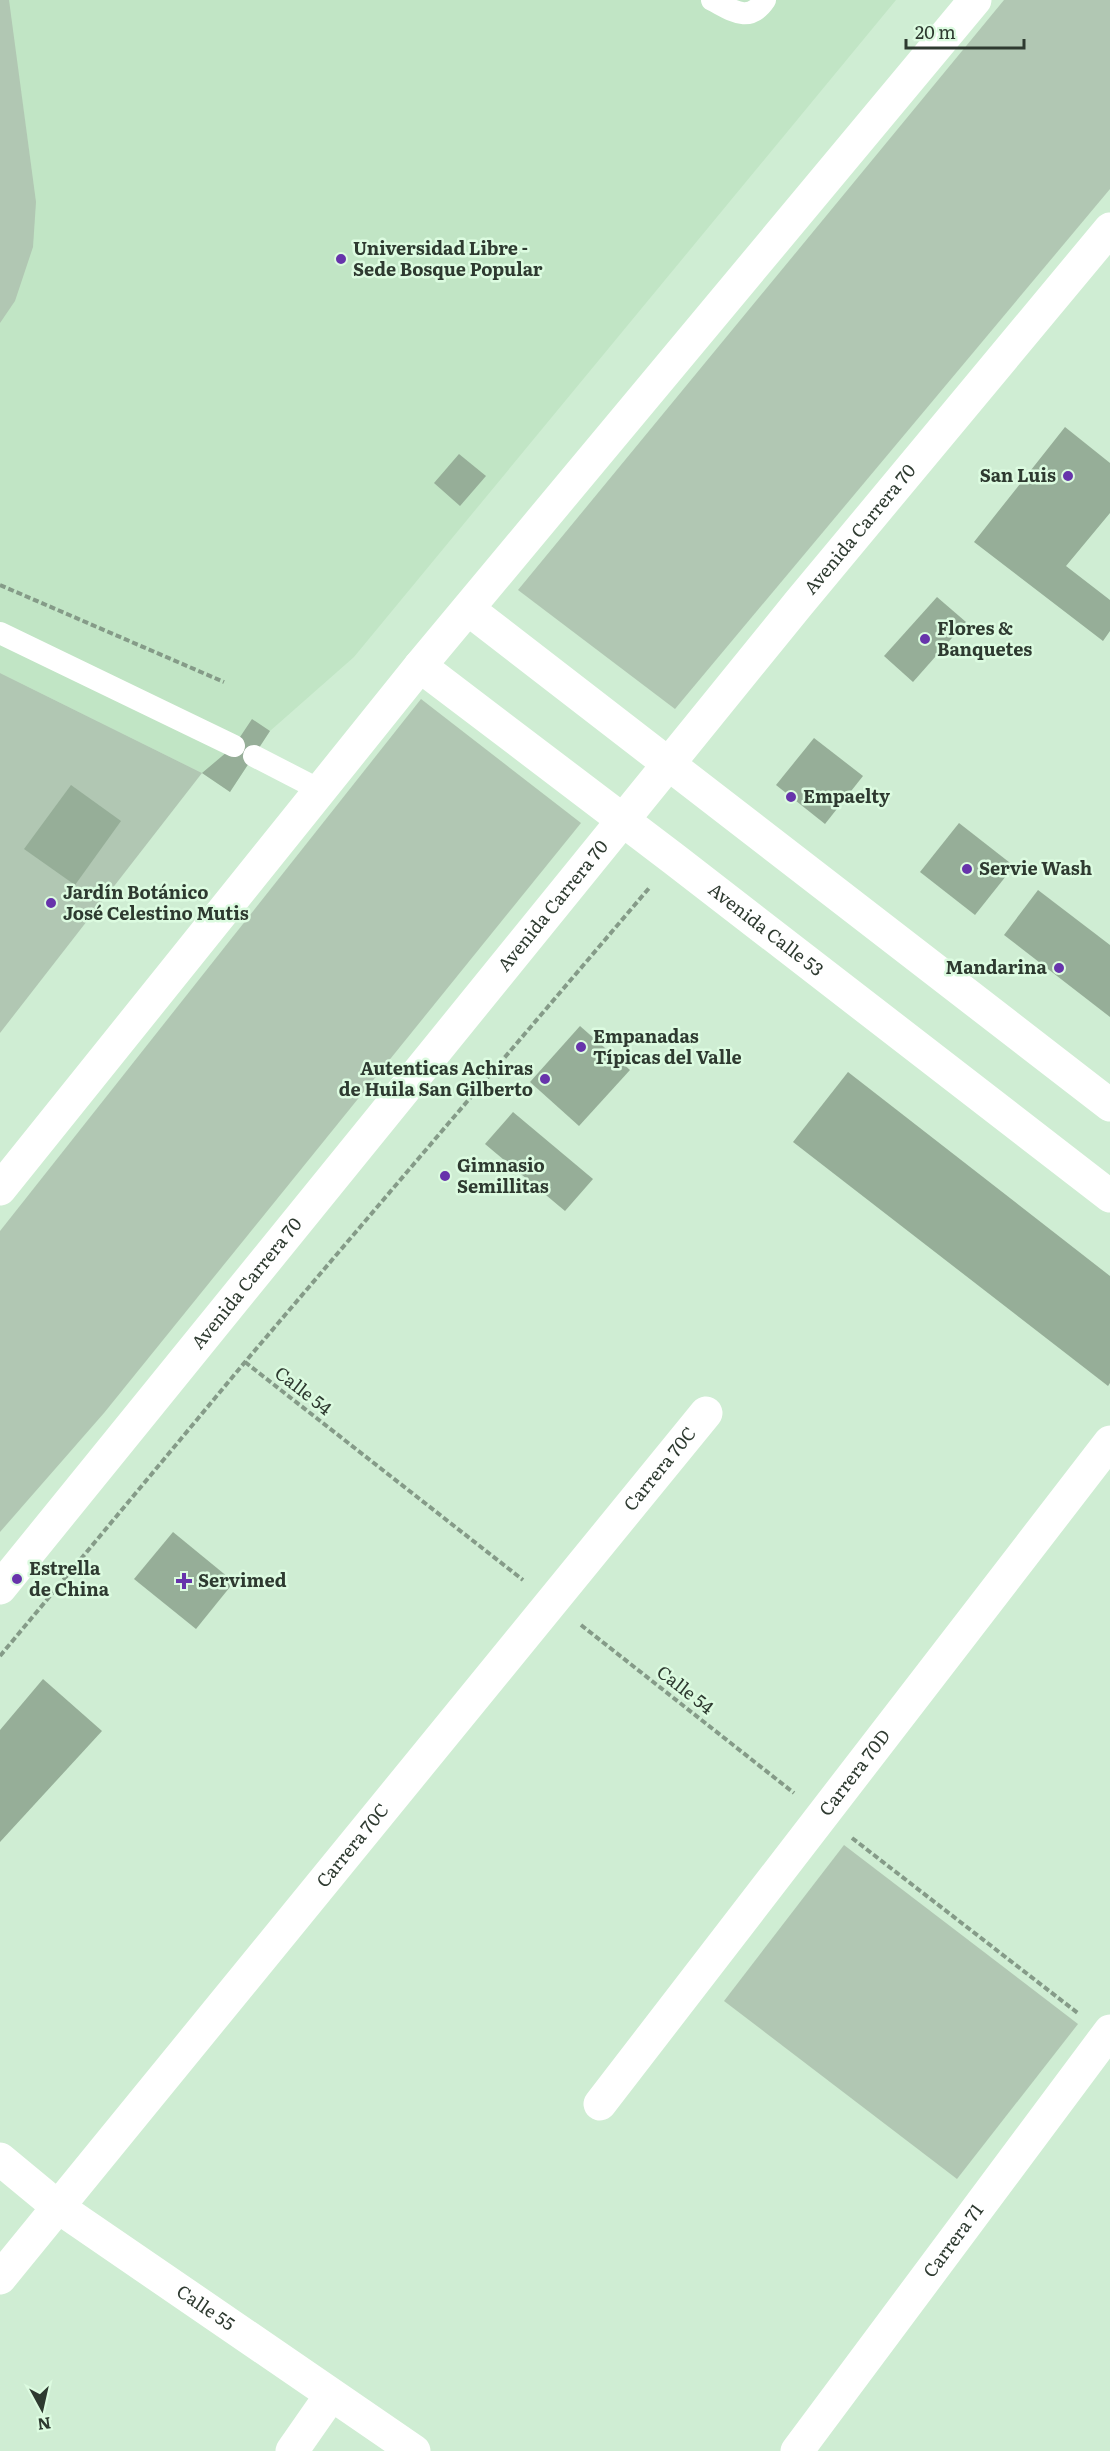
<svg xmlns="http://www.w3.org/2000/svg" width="1110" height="2451" viewBox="0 0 1110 2451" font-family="Literata,serif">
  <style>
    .built { fill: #c1e5c5 }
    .green { fill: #b1c7b3 }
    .building { fill: #96ae98 }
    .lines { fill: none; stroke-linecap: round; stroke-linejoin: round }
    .path { stroke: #859b88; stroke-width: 4; stroke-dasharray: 6 3; stroke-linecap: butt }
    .service { stroke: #fff; stroke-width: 22 }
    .minor { stroke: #fff; stroke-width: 33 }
    .secondary { stroke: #fff; stroke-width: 33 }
    .poi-dot { fill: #6734ab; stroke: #dcfbe0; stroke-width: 2 }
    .labels { text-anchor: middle; stroke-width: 5; stroke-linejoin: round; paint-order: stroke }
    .poi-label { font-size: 18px; font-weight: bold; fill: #2e3a30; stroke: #dcfbe0; text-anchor: start }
    .street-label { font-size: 18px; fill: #2e3a30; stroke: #dcfbe0 }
  </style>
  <rect width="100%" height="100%" fill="#cfedd3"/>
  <path class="built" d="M0,0H896L354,657L270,731L230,792L202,773L0,673Z"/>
  <g class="green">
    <path d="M0,0H9L36,202L33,247L15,301L0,323Z"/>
    <path d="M1004,0H1110V189L675,709L518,590Z"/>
    <path d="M0,673L202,773L0,1033Z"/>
    <path d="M421,699L581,823L104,1413L0,1532V1231Z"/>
    <path d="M844,1845L1078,2024L957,2179L724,2001Z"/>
  </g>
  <g class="building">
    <path d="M1065,427L1110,463V513L1066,566L1110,600V631L1103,641L974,542Z"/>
    <path d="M459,454L486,476L460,506L434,483Z"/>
    <path d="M937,597L966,622L913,682L884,656Z"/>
    <path d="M252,719L270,731L230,792L202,773L234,746Z"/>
    <path d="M814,738L863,776L825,824L776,785Z"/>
    <path d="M71,785L121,821L75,885L24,849Z"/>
    <path d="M959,823L1014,866L975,915L920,872Z"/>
    <path d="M1038,890L1110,945V1017L1004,935Z"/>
    <path d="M580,1026L630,1070L579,1126L530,1082Z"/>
    <path d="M848,1072L1110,1276V1383L1108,1386L793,1142Z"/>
    <path d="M513,1112L593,1179L565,1211L485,1144Z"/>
    <path d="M173,1532L234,1582L196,1629L134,1579Z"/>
    <path d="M43,1679L102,1731L0,1842V1730Z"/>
  </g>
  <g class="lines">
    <g class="path">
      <path d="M0,585L224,682"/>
      <path d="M245,1362L523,1580"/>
      <path d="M581,1625L794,1793"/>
      <path d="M0,1656L245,1362L650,887"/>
      <path d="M852,1838L1079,2014"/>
    </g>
    <g class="service">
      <path d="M712,0C732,10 749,24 765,0"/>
      <path d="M0,633L234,746"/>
      <path d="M254,756L320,790"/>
    </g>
    <g class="minor">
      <path id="s1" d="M600,2104L1110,1442"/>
      <path id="s2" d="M0,2159L58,2207L414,2451"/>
      <path id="s3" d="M0,2278L706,1413"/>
      <path d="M292,2451L331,2395"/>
      <path id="s4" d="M797,2451L1110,2031"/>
    </g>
    <g class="secondary">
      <path d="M468,609L1110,1105"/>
      <path id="s5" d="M420,666L674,859L1110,1196"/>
      <path d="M0,1189L420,666L975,0"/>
      <path id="s6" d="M0,1588L799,603L1110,229"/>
    </g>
  </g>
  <g class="poi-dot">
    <circle cx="341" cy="259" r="6"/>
    <circle cx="1068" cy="476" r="6"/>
    <circle cx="925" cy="639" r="6"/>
    <circle cx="791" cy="797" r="6"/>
    <circle cx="967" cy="869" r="6"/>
    <circle cx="51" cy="903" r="6"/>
    <circle cx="1059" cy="968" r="6"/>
    <circle cx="581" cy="1047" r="6"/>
    <circle cx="545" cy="1079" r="6"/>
    <circle cx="445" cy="1176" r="6"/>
    <circle cx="17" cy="1579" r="6"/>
    <path d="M181 1572h6v6h6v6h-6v6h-6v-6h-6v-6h6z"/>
  </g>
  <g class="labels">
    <g class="poi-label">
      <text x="353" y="255">Universidad Libre -<tspan x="353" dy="21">Sede Bosque Popular</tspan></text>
      <text x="1056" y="482" text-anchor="end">San Luis</text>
      <text x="937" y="635">Flores &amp;<tspan x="937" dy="21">Banquetes</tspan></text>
      <text x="803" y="803">Empaelty</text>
      <text x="979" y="875">Servie Wash</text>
      <text x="63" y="899">Jardín Botánico<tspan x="63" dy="21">José Celestino Mutis</tspan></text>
      <text x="1047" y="974" text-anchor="end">Mandarina</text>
      <text x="593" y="1043">Empanadas<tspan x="593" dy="21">Típicas del Valle</tspan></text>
      <text x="533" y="1075" text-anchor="end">Autenticas Achiras<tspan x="533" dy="21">de Huila San Gilberto</tspan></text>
      <text x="457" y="1172">Gimnasio<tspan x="457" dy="21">Semillitas</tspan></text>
      <text x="29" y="1575">Estrella<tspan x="29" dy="21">de China</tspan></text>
      <text x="198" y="1587">Servimed</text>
    </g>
    <g class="street-label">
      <text dy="6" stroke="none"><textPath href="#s6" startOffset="1364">Avenida Carrera 70</textPath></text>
      <text dy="6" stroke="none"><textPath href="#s6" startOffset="878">Avenida Carrera 70</textPath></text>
      <text dy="6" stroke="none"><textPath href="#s5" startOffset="435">Avenida Calle 53</textPath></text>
      <text dy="6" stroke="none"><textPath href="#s6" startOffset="392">Avenida Carrera 70</textPath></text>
      <text transform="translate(303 1391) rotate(38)" y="6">Calle 54</text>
      <text dy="6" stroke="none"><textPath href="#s3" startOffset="1044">Carrera 70C</textPath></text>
      <text transform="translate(685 1690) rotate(38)" y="6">Calle 54</text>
      <text dy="6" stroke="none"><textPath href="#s1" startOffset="418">Carrera 70D</textPath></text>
      <text dy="6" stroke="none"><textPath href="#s3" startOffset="558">Carrera 70C</textPath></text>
      <text dy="6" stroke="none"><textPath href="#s4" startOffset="262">Carrera 71</textPath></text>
      <text dy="6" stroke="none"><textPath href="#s2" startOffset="254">Calle 55</textPath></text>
    </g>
  </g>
  <g transform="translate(42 2409) rotate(172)" stroke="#dcfbe0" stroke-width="4.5" paint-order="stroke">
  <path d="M0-4.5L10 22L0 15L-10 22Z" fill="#2e3a30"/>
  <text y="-9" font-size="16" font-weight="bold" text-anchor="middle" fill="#2e3a30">N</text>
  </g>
  <path d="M906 39v9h118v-9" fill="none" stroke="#2e3a30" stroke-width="3"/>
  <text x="915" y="39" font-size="18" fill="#2e3a30" stroke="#dcfbe0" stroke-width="4.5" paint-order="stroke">20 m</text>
</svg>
